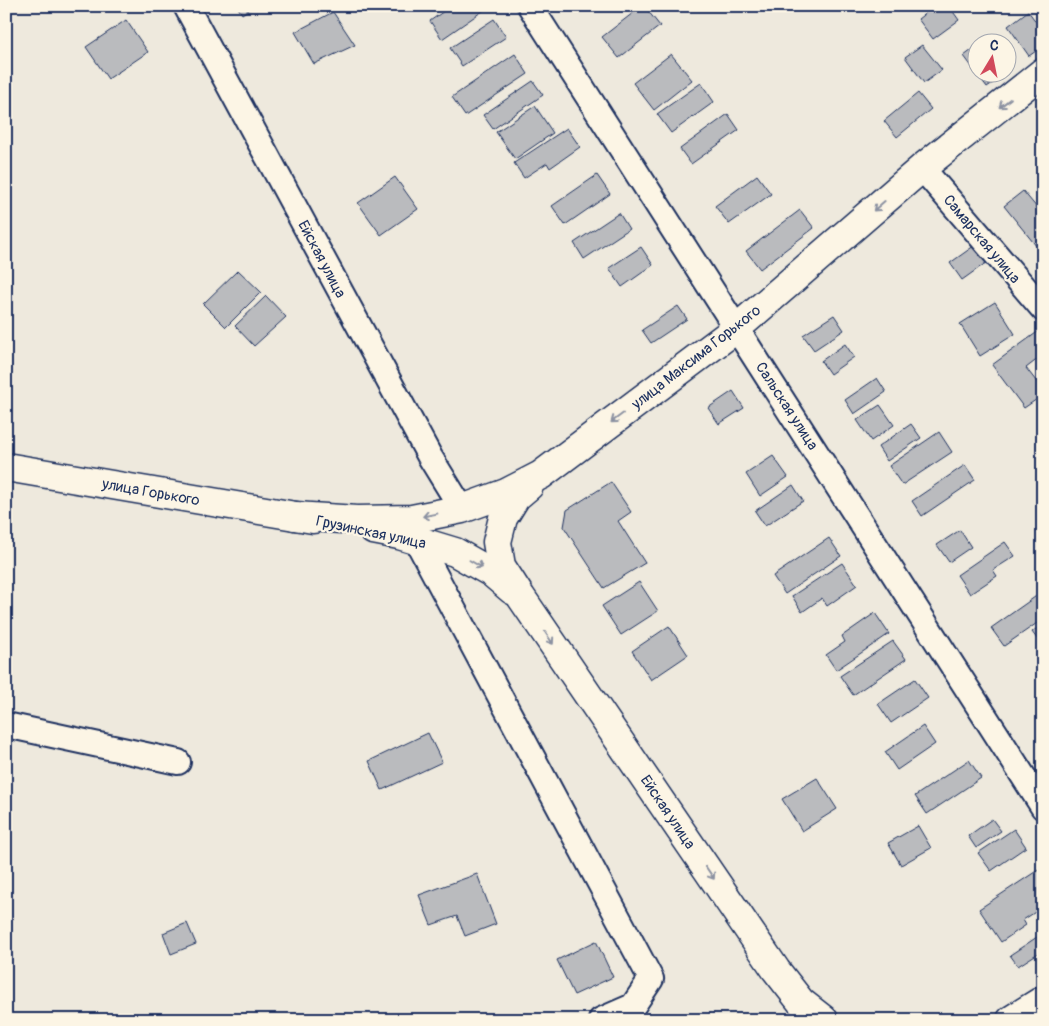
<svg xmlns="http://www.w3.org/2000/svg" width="1049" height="1026" viewBox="0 0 1049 1026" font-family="Pangolin,sans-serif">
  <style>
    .building { fill: #babbbe; stroke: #1b2f5e }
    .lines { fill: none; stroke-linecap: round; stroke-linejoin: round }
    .minor-casing { stroke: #1b2f5e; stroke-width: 28 }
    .secondary-casing { stroke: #1b2f5e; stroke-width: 31 }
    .minor { stroke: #fcf5e5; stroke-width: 24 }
    .secondary { stroke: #fcf5e5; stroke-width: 28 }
    .oneway { stroke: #8c92a2 }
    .labels { text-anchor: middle; stroke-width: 4.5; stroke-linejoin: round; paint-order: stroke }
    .street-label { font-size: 15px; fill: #1b2f5e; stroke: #fcf5e5 }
  </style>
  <rect width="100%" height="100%" fill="#eee9dd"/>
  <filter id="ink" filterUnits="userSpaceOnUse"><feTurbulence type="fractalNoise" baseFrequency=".02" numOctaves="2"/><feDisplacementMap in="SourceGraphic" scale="10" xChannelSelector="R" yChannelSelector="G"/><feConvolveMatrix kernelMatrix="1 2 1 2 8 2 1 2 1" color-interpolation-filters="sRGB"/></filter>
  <g filter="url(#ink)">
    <g class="building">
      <path d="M237,6H254L242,14Z"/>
      <path d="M451,6H486L487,8L442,39L430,21Z"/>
      <path d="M642,6H644L660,26L619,58L602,37Z"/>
      <path d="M935,6H949L959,20L933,39L918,19Z"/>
      <path d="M1028,11L1043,31V46L1029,56L1008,26Z"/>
      <path d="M333,12L355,45L314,64L295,32Z"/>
      <path d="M494,19L506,37L462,66L450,48Z"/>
      <path d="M126,20L148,52L108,79L86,47Z"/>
      <path d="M922,45L942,70L924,83L905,57Z"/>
      <path d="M976,47V72L1007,73L987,87L964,56Z"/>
      <path d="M515,54L528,74L465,116L452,97Z"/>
      <path d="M671,54L692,80L654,110L633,83Z"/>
      <path d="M533,81L543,95L493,129L483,115Z"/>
      <path d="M701,83L714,102L671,133L657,114Z"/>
      <path d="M918,93L931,109L897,137L884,121Z"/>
      <path d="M535,106L553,133L515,159L496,132Z"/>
      <path d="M728,114L739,130L691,164L680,149Z"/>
      <path d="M567,128L580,147L550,168L547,163L524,178L514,163Z"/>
      <path d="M597,175L610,194L565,225L552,206Z"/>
      <path d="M757,175L771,194L729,224L715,206Z"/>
      <path d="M395,177L418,209L381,235L358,203Z"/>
      <path d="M1023,191L1043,215V243L1037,247L1004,206Z"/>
      <path d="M800,210L814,228L760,269L746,251Z"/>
      <path d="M619,213L629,229L584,259L574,243Z"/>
      <path d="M978,243L990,260L962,280L950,263Z"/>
      <path d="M641,247L653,265L622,287L609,268Z"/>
      <path d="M238,270L261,292L226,327L203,304Z"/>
      <path d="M266,296L286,317L254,346L235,326Z"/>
      <path d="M995,302L1015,334L980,356L960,324Z"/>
      <path d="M678,306L687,319L651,343L642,330Z"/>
      <path d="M834,315L844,330L814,350L803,335Z"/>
      <path d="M1043,328V355L1026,368L1043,390V395L1024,408L992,365Z"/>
      <path d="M845,344L854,357L830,374L821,361Z"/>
      <path d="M877,378L886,392L854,414L845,400Z"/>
      <path d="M733,391L744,408L719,424L708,408Z"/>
      <path d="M880,405L894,425L871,441L857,420Z"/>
      <path d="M911,424L921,438L887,461L878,447Z"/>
      <path d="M939,432L952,452L902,485L889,466Z"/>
      <path d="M773,456L788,477L760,496L746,474Z"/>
      <path d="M965,465L975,480L922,516L912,501Z"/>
      <path d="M611,482L631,512L618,521L645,563L604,588L564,527L567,510Z"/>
      <path d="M793,485L803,501L765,526L755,511Z"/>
      <path d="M960,530L971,547L949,562L937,545Z"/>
      <path d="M829,538L841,556L785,594L773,576Z"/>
      <path d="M1005,542L1015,556L993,570L997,576L970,594L957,575Z"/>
      <path d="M842,563L857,585L827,606L822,598L802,612L792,596Z"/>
      <path d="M639,582L658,611L621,635L602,606Z"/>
      <path d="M1042,592L1043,619L1004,646L991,628Z"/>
      <path d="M875,613L889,634L836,670L826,655L845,642L842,636Z"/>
      <path d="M1043,624V647L1032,632Z"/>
      <path d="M669,626L688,655L651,680L632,651Z"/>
      <path d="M893,641L906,659L853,695L840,676Z"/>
      <path d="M915,679L928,698L891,723L878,704Z"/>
      <path d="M923,726L935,744L897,770L885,752Z"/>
      <path d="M428,733L442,762L382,790L369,761Z"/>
      <path d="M969,760L981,778L927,814L915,796Z"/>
      <path d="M817,778L837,809L802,831L782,799Z"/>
      <path d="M992,819L1001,831L976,848L968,836Z"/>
      <path d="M918,826L931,848L901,865L888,843Z"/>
      <path d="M1014,829L1026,847L991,871L978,853Z"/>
      <path d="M1038,870L1043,876V907L1023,920L1026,925L1001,942L979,909Z"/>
      <path d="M477,874L496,924L465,936L457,916L431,925L419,895Z"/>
      <path d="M187,923L196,944L171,954L163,933Z"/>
      <path d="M1043,933V950L1018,966L1010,955Z"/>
      <path d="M596,941L613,977L574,995L557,960Z"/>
    </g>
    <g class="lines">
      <defs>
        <g id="minor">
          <path d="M186,6L430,457L462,509"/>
          <path d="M530,6L1043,807"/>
          <path d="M922,168L1043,309"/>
          <path d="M417,541L651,979L633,1006L601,1020"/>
          <path d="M6,725L178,762"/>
        </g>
        <g id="secondary">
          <path d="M6,467L313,519"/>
          <path d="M529,486L516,497L503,518L497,542L501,566L521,597L776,970L801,1002L824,1020"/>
          <path d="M295,516L357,520L412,519L462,509L506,493L541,475L737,328L922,168L1043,72"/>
          <path d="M373,530L399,535L455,552L492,573L512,590"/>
          <path d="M1011,1020L1043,1000"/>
        </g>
      </defs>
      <use href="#minor" class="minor-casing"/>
      <use href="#secondary" class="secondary-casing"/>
      <use href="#minor" class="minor"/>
      <use href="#secondary" class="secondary"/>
    </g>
    <defs><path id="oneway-shaft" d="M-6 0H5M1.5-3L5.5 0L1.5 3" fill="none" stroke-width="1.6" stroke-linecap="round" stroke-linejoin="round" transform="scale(1.25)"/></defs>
    <g class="oneway">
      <use href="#oneway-shaft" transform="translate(1005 103) rotate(142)"/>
      <use href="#oneway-shaft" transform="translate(879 206) rotate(139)"/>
      <use href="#oneway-shaft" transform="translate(617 418) rotate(143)"/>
      <use href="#oneway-shaft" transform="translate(430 515) rotate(169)"/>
      <use href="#oneway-shaft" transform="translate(476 564) rotate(30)"/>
      <use href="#oneway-shaft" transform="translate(549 638) rotate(56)"/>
      <use href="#oneway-shaft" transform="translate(710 873) rotate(56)"/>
    </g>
  </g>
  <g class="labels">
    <g class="street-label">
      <text transform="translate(982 239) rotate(50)" y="5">Самарская улица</text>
      <text transform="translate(322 259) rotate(62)" y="5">Ейская улица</text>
      <text transform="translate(696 357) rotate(-38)" y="5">улица Максима Горького</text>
      <text transform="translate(787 406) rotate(57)" y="5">Сальская улица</text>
      <text transform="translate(151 492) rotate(10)" y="5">улица Горького</text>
      <text transform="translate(371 532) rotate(12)" y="5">Грузинская улица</text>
      <text transform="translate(668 812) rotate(56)" y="5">Ейская улица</text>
    </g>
  </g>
  <rect width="1049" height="1026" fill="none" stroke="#fcf5e5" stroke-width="25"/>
  <rect x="12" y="12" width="1024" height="1001" fill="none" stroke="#1b2f5e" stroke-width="2" filter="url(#ink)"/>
  <g transform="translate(992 58) rotate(10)"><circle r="24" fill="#fcf5e5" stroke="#a2a6af"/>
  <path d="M0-4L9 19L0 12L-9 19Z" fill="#d1495b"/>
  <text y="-8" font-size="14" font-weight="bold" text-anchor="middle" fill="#1b2f5e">С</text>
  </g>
</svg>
